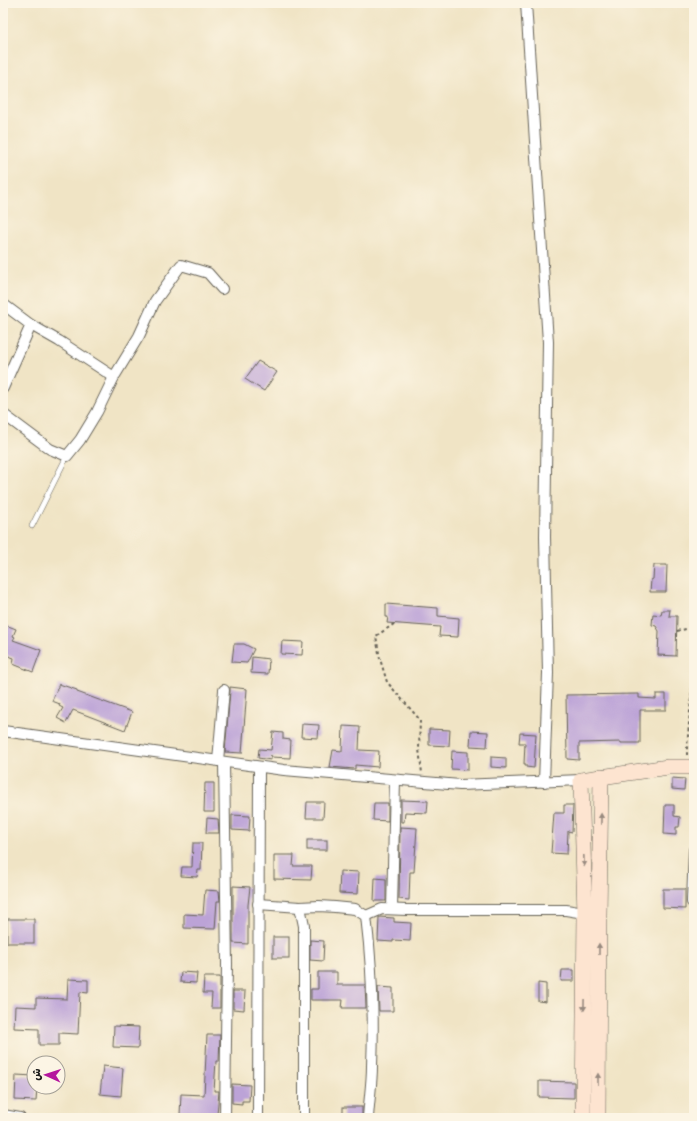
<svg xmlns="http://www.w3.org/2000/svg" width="697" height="1121" viewBox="0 0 697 1121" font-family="Caveat,'Playpen Sans Arabic',sans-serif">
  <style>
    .building { fill: #bca3d7 }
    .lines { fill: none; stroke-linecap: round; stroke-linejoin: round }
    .lane-casing { stroke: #666257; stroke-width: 6 }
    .street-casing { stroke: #666257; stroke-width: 12 }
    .secondary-casing { stroke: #666257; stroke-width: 16 }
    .path { stroke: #666257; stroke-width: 2; stroke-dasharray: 3 3; stroke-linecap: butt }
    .lane { stroke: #fff; stroke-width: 5 }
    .street { stroke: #fff; stroke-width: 10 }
    .secondary { stroke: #fde4d0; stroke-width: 15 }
    .oneway { fill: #988a7f }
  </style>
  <rect width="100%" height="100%" fill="#fcf5e5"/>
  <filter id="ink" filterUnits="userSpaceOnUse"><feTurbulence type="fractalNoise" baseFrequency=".025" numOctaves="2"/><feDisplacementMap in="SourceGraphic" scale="8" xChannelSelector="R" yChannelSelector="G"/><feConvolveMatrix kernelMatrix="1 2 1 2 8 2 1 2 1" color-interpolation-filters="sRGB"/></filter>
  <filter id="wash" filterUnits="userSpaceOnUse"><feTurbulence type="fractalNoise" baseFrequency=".012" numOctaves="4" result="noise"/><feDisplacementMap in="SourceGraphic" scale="16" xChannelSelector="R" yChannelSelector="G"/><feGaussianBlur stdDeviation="0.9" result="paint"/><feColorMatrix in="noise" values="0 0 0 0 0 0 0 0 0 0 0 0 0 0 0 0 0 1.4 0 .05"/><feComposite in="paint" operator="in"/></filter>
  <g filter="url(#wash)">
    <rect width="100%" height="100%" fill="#f0e4c5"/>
    <g id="blocks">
      <g class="building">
        <path d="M258,361L277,372L264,391L245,379Z"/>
        <path d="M654,565H667L666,592H650L651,580L653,579Z"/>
        <path d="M386,604L438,608V616L459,618L458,637L439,636L440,627L387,623L388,617H386Z"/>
        <path d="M662,610H670L669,616H677L676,656L658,655L659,631L656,626L652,625L653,614L661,615Z"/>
        <path d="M3,624L16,629L13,636L15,637L13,640L41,650L33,672L13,664L14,658L3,654Z"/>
        <path d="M282,641L303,642L302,655L281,654Z"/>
        <path d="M234,644H244L254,649L247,663L232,662Z"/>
        <path d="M252,657L269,659L268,674L251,673Z"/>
        <path d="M59,684L77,690V692L132,712L125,730L73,710L66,723L57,718L63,708L59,706L60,704L52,701Z"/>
        <path d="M230,687L247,689L242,753L225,752L230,691Z"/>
        <path d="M639,694V698L656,699V694H666V710H640V743H621V742L579,743V760L567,759L566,695Z"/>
        <path d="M302,724L319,725L318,738L301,737Z"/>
        <path d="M343,726L360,727L359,750L379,751L378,767L355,765V769L330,767L333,750L342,751Z"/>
        <path d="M429,729L450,730L449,746L429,745Z"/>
        <path d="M471,731L488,732L487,747L470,746Z"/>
        <path d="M273,732L283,733V739L291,740L290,758L271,757V755V760L258,758L259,749L271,750Z"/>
        <path d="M520,733L536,734L534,768L526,767V764H524L525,743H519Z"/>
        <path d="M452,751L468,752V770L451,769Z"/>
        <path d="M491,757L506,758V768L491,767Z"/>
        <path d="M672,778L685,779L684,790L672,789Z"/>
        <path d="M205,783H214V812H204Z"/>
        <path d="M401,800L428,801L427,813L405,812L404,822H401Z"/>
        <path d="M307,802H324L323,818H306Z"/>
        <path d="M374,803H388V821L373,820Z"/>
        <path d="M564,805H573L572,832L568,831L567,854L551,853L554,813H564Z"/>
        <path d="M665,805H674V816L680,817L679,827H676V835L664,834Z"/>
        <path d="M232,815L250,816L249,831L232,830Z"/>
        <path d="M207,818L218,819L219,833H206Z"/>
        <path d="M400,827L417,828L414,872H410L409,900L399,899Z"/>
        <rect x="307" y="840" width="20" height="10"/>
        <path d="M193,843H202L201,870H198L197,877L181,876L182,867H192Z"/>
        <path d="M274,855H294L293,866H312L311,880L274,879Z"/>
        <path d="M340,871L359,872L358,894L339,893Z"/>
        <path d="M375,878L386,879V901H374Z"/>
        <path d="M233,886L250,887L248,905V944L233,943Z"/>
        <path d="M663,889H685V909L663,908Z"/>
        <path d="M205,890L219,891L220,901H217L215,929L184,928V914L203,915Z"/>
        <path d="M379,917L394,918V922L411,923L410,941L393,940V942L378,941Z"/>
        <rect x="7" y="919" width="27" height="24"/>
        <rect x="273" y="937" width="16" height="21"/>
        <path d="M310,940L324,941L323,961L310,960Z"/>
        <path d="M562,970H574V981H561Z"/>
        <path d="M181,972L197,973L196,983L180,982Z"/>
        <path d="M318,972H337V985H365L366,1008H342L343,1000H311V989H318Z"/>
        <path d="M204,977H220V1008H211L212,993H203Z"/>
        <path d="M68,979L88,980V993L80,992L78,1034L59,1033V1045H39V1029L14,1028L15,1006L36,1007V998L67,999Z"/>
        <path d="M538,983L546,984V1002L538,1001Z"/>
        <path d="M378,987L393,988V1011H379Z"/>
        <path d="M233,991H245L244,1010L233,1009Z"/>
        <path d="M114,1026L139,1027L138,1048L113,1047Z"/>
        <path d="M207,1035H220L219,1061H216L214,1091H219L217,1115H212V1116L180,1115L181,1094L204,1095Z"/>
        <path d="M103,1066L123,1068L121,1096L100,1094Z"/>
        <path d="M16,1075L34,1076V1087H37L36,1101L15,1100Z"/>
        <path d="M539,1081L574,1082V1098L539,1097Z"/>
        <path d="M232,1084L250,1085L249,1101H242V1104L232,1103Z"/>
        <rect x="343" y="1107" width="19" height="11"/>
      </g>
    </g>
  </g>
  <g filter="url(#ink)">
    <use href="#blocks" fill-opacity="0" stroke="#666257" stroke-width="1"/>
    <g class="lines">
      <defs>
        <path id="lane" d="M32,526L67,456"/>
        <g id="street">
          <path d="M526,3L548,342L545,537L548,673L544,782"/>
          <path d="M3,304L31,325L59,341L114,377L139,336L155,301L181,265L208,273L222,289"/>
          <path d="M3,388L31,325"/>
          <path d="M3,414L50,449L67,456L80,440L97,412L114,377"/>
          <path d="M3,731L284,770L460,785L581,780"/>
          <path d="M218,761L224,690"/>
          <path d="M224,762L227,964L225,1118"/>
          <path d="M692,902L694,850"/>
          <path d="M258,904L300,907L319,906L335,907L355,909L366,916C372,965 374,1016 372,1066C372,1083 369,1101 368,1118"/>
          <path d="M300,907L304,926V1118"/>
          <path d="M392,909L395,780"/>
          <path d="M366,916L382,909L407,910H566L578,912L585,916"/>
          <path d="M3,1115L20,1118"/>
          <path d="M258,1118L259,767"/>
        </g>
        <g id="secondary">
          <path d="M583,1118L585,913L581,780L668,767H694"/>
          <path d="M598,1118L599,916L601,776"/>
        </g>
      </defs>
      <use href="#lane" class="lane-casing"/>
      <use href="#street" class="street-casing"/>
      <use href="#secondary" class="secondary-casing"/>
      <g class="path">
        <path d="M394,624L376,636L380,659L387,682L420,720L419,749L422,773"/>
        <path d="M677,631L690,628L693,675L687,748V755"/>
      </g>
      <use href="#lane" class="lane"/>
      <use href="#street" class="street"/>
      <use href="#secondary" class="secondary"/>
    </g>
    <defs><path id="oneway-solid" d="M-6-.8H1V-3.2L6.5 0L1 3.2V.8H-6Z"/></defs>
    <g class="oneway">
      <use href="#oneway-solid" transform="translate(601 819) rotate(-89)"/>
      <use href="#oneway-solid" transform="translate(584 861) rotate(88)"/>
      <use href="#oneway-solid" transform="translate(599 949) rotate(-90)"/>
      <use href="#oneway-solid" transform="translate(584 1005) rotate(91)"/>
      <use href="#oneway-solid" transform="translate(598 1079) rotate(-90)"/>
    </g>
  </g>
  <rect width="697" height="1121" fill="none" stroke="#fcf5e5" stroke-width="16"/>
  <g transform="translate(46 1075) rotate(273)"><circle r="19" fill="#fcf5e5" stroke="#a29e95"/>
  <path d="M0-3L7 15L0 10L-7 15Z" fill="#b5179e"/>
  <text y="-6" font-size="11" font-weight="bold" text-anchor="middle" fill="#1c1c1c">ش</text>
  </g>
</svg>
